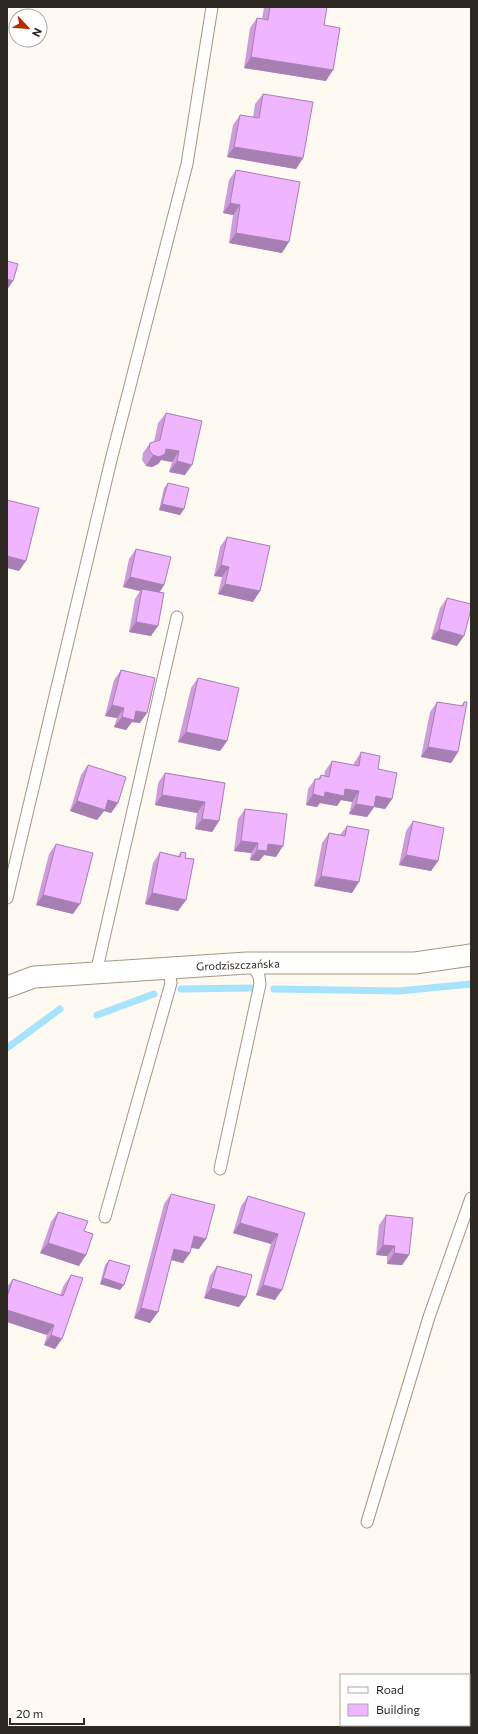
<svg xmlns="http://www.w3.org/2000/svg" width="478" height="1734" viewBox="0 0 478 1734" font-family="Commissioner,sans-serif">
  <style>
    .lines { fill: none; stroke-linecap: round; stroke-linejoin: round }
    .stream { stroke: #a6e3fc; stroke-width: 7 }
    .service-casing { stroke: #a39784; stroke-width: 13 }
    .minor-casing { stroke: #a39784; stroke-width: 23 }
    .service { stroke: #fff; stroke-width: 11 }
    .minor { stroke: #fff; stroke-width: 21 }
    .wall { fill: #ce9cdb }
    .shaded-wall { fill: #a77fb2 }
    .building { fill: #efb5ff; stroke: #a77fb2 }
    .labels { text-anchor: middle; stroke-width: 3; stroke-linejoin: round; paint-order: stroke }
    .street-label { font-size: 11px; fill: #2d2821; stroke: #fff }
  </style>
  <rect width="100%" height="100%" fill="#fef9f1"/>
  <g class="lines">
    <g class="stream">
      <path d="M181,989L251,988"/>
      <path d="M274,989L399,991L471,984"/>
      <path d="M97,1015L154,994"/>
      <path d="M7,1048L60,1009"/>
    </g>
    <defs>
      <g id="service">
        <path d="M7,898L111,460L187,164L212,7"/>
        <path d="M96,973L177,617"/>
        <path d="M220,1169L260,984L259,976L251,963"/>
        <path d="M105,1217L171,983L168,968"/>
        <path d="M367,1522L429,1317L471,1198"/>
      </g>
      <path id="minor" d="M7,987L34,977L247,963H415L471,955"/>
    </defs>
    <use href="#service" class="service-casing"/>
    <use href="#minor" class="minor-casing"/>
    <use href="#service" class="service"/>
    <use href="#minor" class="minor"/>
  </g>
  <g class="wall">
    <path d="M264,7H327L324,25L326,81L244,68L250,28L257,18L262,19Z"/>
    <path d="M263,94L303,158L296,169L227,157L233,125L240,115L253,117L255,104Z"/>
    <path d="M236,170L282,253L229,243L233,215L223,213L229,180Z"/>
    <path d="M166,413L202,421L185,475L169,472L172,462L161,460L158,464L152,467L146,466L142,460L143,453L150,443L154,442L158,423Z"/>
    <path d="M168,483L184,509L180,515L159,510L164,488Z"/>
    <path d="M227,537L253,602L218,594L222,577L214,576L220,547Z"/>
    <path d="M136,549L164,585L160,592L151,636L129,632L135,599L140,591L123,587L129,559Z"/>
    <path d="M447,598L457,646L431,639L440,608Z"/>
    <path d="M121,670L140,723L132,722L126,730L114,727L117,718L105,716L114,680Z"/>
    <path d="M198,678L227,741L220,751L178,742L191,688Z"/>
    <path d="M437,702L461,706L464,702L458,752L451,763L421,757L430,712Z"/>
    <path d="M361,752L378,769L392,799L385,809L374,807L367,817L349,814L352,802L341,800L337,806L320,803L317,807L306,805L308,789L315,779H318L321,775L324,776L325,771L332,761L354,765V763Z"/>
    <path d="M88,765L118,803L111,813L104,811L97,820L70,811L81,775Z"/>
    <path d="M165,773L225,783L219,821L212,832L195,829L197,813L155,805L158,783Z"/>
    <path d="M245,809L276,857L264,855L259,861L250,860L251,853L234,851L238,819Z"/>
    <path d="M413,821L438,861L431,871L399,865L406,831Z"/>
    <path d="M347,826L352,893L314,886L322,843L329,833L340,835Z"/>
    <path d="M56,844L73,914L36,905L49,854Z"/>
    <path d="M160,852L178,856L181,852L185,858L186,900L178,911L145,904L153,863Z"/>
    <path d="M171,1194L199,1249L191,1248L183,1263L171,1260L158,1312L150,1323L134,1318L164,1204Z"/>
    <path d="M248,1196L305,1213L275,1300L256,1295L271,1244L233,1233L241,1206Z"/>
    <path d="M58,1212L79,1266L40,1253L51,1222Z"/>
    <path d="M386,1215L409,1255L402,1265L387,1264V1256L376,1255L379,1225Z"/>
    <path d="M109,1260L120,1290L100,1284L105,1265Z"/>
    <path d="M217,1266L239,1307L204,1298L210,1276Z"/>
    <path d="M71,1275L55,1349L44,1345L47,1335L7,1322V1287L13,1279L60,1295L64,1285Z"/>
  </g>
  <g class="shaded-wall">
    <path d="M251,57L333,70L326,81L244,68Z"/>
    <path d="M234,147L303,158L296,169L227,157Z"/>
    <path d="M230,203L240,205L233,215L223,213Z"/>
    <path d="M236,233L289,242L282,253L229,243Z"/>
    <path d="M7,279L13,281L7,290Z"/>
    <path d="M166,449L179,451L172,462L161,460L158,464L152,467L146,466L153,455Z"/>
    <path d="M177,461L192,465L185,475L169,472Z"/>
    <path d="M162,504L184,509L180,515L159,510Z"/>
    <path d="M7,556L26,561L19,571L7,568Z"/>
    <path d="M221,565L229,567L222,577L214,576Z"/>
    <path d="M130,577L164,585L157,595L142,589L140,591L123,587Z"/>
    <path d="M225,584L260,591L253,602L218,594Z"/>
    <path d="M136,622L158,626L151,636L129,632Z"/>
    <path d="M439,629L464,636L457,646L431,639Z"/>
    <path d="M112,705L124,708L117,718L105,716Z"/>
    <path d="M136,711L147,713L140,723L132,722L126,730L114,727L122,717Z"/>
    <path d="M186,732L227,741L220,751L178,742Z"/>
    <path d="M428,747L458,752L451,763L421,757Z"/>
    <path d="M345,789L359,791L352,802L341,800L337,806L320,803L317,807L306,805L313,794Z"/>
    <path d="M162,795L205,802L197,813L155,805Z"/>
    <path d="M376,796L392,799L385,809L369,806Z"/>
    <path d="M108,800L118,803L111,813L104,811L97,820L70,811L77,801Z"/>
    <path d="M356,804L374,807L367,817L349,814Z"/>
    <path d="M202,819L219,821L212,832L195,829Z"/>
    <path d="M241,841L258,843L251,853L234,851Z"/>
    <path d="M268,844L283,846L276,857L264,855L259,861L250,860L257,850Z"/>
    <path d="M406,855L438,861L431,871L399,865Z"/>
    <path d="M321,876L359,882L352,893L314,886Z"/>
    <path d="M152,893L186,900L178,911L145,904Z"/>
    <path d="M43,895L80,904L73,914L36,905Z"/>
    <path d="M240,1223L278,1234L271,1244L233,1233Z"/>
    <path d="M194,1236L206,1239L199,1249L187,1247Z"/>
    <path d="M48,1243L86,1255L79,1266L40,1253Z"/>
    <path d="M383,1245L395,1246L387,1256L376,1255Z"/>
    <path d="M174,1249L190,1253L183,1263L167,1259Z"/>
    <path d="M394,1253L409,1255L402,1265L387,1264Z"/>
    <path d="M103,1278L124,1285L120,1290L100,1284Z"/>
    <path d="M263,1285L282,1290L275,1300L256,1295Z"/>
    <path d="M211,1288L246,1297L239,1307L204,1298Z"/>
    <path d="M141,1308L158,1312L150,1323L134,1318Z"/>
    <path d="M7,1310L54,1325L47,1335L7,1322Z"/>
    <path d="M51,1335L62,1339L55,1349L44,1345Z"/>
  </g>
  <g class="building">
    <path d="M270,7H327L324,25L340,28L333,70L251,57L257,18L268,20Z"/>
    <path d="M263,94L313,102L303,158L234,147L240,115L259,118Z"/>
    <path d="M236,170L300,182L289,242L236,233L240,205L230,203Z"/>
    <path d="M7,261L18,264L13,281L7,279Z"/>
    <path d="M166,413L202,421L192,465L177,461L179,451L166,449L165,454L159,457L153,455L149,450L150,443L160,440Z"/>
    <path d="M168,483L189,488L184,509L162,504Z"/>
    <path d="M7,500L39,508L26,561L7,556Z"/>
    <path d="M227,537L270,546L260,591L225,584L229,567L221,565Z"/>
    <path d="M136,549L171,557L164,585L130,577Z"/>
    <path d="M142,589L164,593L158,626L136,622Z"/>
    <path d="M447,598L471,604V609L464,636L439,629Z"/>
    <path d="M121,670L155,678L147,713L136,711L134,720L122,717L124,708L112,705Z"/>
    <path d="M198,678L239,688L227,741L186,732Z"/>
    <path d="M437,702L463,706L464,702H467L458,752L428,747Z"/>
    <path d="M361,752L380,756L378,769L397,773L392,799L376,796L374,807L356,804L359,791L345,789L344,796L325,792L324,797L313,794L315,779H320L321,775L329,777L332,761L359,766Z"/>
    <path d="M88,765L126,777L118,803L108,800L105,810L77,801Z"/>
    <path d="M165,773L225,783L219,821L202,819L205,802L162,795Z"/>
    <path d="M245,809L287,814L283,846L268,844L267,851L257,850L258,843L241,841Z"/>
    <path d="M413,821L444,828L438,861L406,855Z"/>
    <path d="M347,826L369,830L359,882L321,876L329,833L345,836Z"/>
    <path d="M56,844L93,853L80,904L43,895Z"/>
    <path d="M160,852L180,857L181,852L186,853L185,858L194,859L186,900L152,893Z"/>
    <path d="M171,1194L215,1205L206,1239L194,1236L190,1253L174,1249L158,1312L141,1308Z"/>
    <path d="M248,1196L305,1213L282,1290L263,1285L278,1234L240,1223Z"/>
    <path d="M58,1212L88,1221L84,1231L93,1234L86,1255L48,1243Z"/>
    <path d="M386,1215L413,1218L409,1255L394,1253L395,1246L383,1245Z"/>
    <path d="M109,1260L130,1266L124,1285L103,1278Z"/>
    <path d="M217,1266L252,1275L246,1297L211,1288Z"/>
    <path d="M71,1275L83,1278L62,1339L51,1335L54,1325L7,1310V1297L13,1279L63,1296Z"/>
  </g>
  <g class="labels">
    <g class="street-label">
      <text transform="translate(238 965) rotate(-2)" y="4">Grodziszczańska</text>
    </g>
  </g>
  <rect width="478" height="1734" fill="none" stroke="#2d2821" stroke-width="16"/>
  <rect x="340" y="1674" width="130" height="52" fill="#ffffff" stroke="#aba9a6"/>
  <rect x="348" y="1687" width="20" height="6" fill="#ffffff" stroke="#aba9a6"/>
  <text x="376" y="1694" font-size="12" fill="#2d2821">Road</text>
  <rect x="348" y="1704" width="20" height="12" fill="#efb5ff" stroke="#aba9a6"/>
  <text x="376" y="1714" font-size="12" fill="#2d2821">Building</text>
  <g transform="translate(28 28) rotate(116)"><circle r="19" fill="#ffffff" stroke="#aba9a6"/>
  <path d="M0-3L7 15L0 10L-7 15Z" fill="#b62c00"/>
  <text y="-6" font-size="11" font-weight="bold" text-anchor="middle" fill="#2d2821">N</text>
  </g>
  <path d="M10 1718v6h74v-6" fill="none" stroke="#2d2821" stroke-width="2"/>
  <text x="16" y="1718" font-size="12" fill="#2d2821" stroke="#ffffff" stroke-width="3" paint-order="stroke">20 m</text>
</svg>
